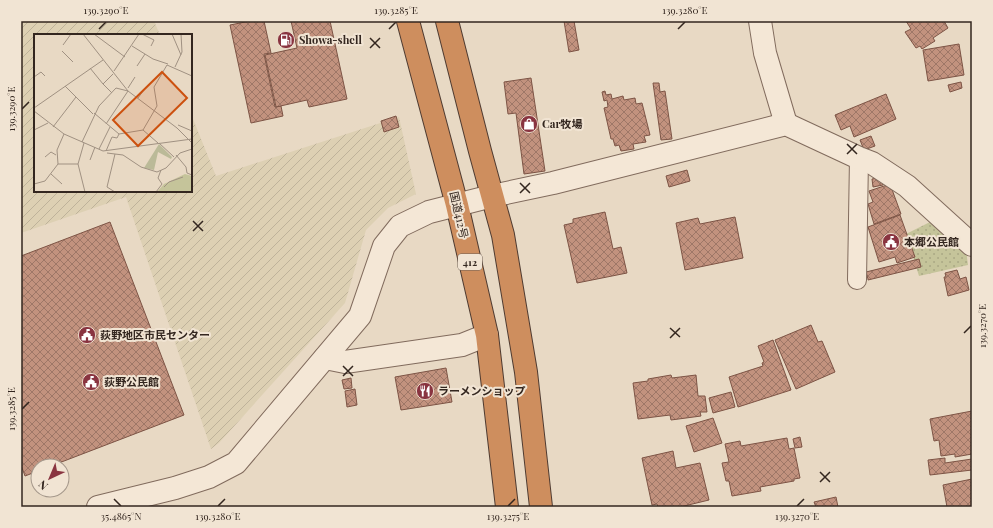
<svg xmlns="http://www.w3.org/2000/svg" width="993" height="528" viewBox="0 0 993 528" font-family="'Playfair Display','Noto Sans JP',serif">
  <style>
    .farmland { fill: url(#farmland-furrows) }
    .park { fill: url(#park-dots) }
    .building { fill: url(#building-cross-hatch); stroke: #7d5445 }
    .lines { fill: none; stroke-linecap: round; stroke-linejoin: round }
    .lane-casing { stroke: #816b5d; stroke-width: 20 }
    .street-casing { stroke: #816b5d; stroke-width: 24 }
    .highway-casing { stroke: #4f3b31; stroke-width: 24 }
    .lane { stroke: #f4e7d6; stroke-width: 18 }
    .street { stroke: #f4e7d6; stroke-width: 22 }
    .highway { stroke: #ce8e5e; stroke-width: 22 }
    .ticks { fill: none; stroke: #33261f; stroke-width: 1.5 }
    .labels { text-anchor: middle; stroke-width: 4; stroke-linejoin: round; paint-order: stroke }
    .shield { fill: #f1e4d3; stroke: #6c5f55; stroke-width: 1 }
    .shield-label { font-size: 10px; font-weight: bold; fill: #33261f }
    .poi-label { font-size: 11px; font-weight: bold; fill: #33261f; stroke: #f1e4d3; text-anchor: start }
    .street-label { font-size: 11px; fill: #33261f; stroke: #f1e4d3 }
    .inset-road { fill: none; stroke: #a09182; stroke-width: 1 }
    .view { fill: #cd510f; fill-opacity: 0.15; stroke: #cd510f; stroke-width: 2 }
    .inset-edge { fill: none; stroke: #33261f; stroke-width: 2 }
    .neatline { fill: none; stroke: #33261f; stroke-width: 1.5 }
    .ticks-label { font-size: 10px; text-anchor: middle; fill: #33261f }
  </style>
  <defs>
    <pattern id="farmland-furrows" width="10" height="10" patternUnits="userSpaceOnUse"><rect width="10" height="10" fill="#ddd0b3"/><path d="M-1 1l2-2M0 10L10 0M9 11l2-2" fill="none" stroke="#beb29a"/></pattern>
    <pattern id="park-dots" width="8" height="8" patternUnits="userSpaceOnUse"><rect width="8" height="8" fill="#c5c49a"/><path d="M2 2h.1M6 6h.1" fill="none" stroke="#aaa884" stroke-width="1.8" stroke-linecap="round"/></pattern>
    <pattern id="building-cross-hatch" width="8" height="8" patternUnits="userSpaceOnUse"><rect width="8" height="8" fill="#c2927e"/><path d="M0 0l8 8M0 8l8-8" fill="none" stroke="#9e7767"/></pattern>
  </defs>
  <rect width="100%" height="100%" fill="#e8d9c4"/>
  <path class="farmland" d="M21,21H154L160,35H35V191H191V114L216,176L399,117L416,194L388,208L366,230L345,303L219,443L211,449L126,197L21,233Z"/>
  <path class="park" d="M934,220L966,250L968,265L919,276L906,234Z"/>
  <g class="building">
    <path d="M250,21H264L271,53L264,54L275,107L281,106L283,116L251,123L230,25Z"/>
    <path d="M291,21H330L347,99L309,107L307,100L276,107L265,55L297,48Z"/>
    <path d="M564,21H574L579,50L569,52Z"/>
    <path d="M906,21H944L948,28L933,38L935,41L922,49L920,46L916,48L905,32L911,29Z"/>
    <path d="M959,44L964,75L928,81L923,50Z"/>
    <path d="M531,78L545,171L524,174L516,113L508,114L504,82Z"/>
    <path d="M961,82L962,88L950,92L948,85Z"/>
    <path d="M653,83H659L660,92L665,91L672,139L661,140Z"/>
    <path d="M605,91L606,95L611,94L612,99L623,96L624,100L635,98L636,104L642,103L650,135L644,136L646,142L633,144L634,149L621,151L619,145L615,146L613,139H611L604,108L608,107L607,100L604,101L602,92Z"/>
    <path d="M886,94L896,119L854,137L850,126L841,130L835,115Z"/>
    <path d="M396,116L399,127L384,132L381,121Z"/>
    <path d="M871,136L875,146L864,150L860,140Z"/>
    <path d="M687,170L690,181L669,187L666,176Z"/>
    <path d="M882,177L883,185L873,187L872,179Z"/>
    <path d="M890,184L901,214L874,224L868,204L873,202L869,191Z"/>
    <path d="M605,212L613,249L621,247L627,273L577,283L564,225L573,223V219Z"/>
    <path d="M900,215L915,257L897,263L895,257L879,262L868,227Z"/>
    <path d="M735,217L743,258L685,270L676,223L698,218L700,224Z"/>
    <path d="M110,222L184,415L51,466H38V471L25,476L21,465V256Z"/>
    <path d="M919,259L921,267L868,280V279L866,272Z"/>
    <path d="M957,270L960,279L966,277L969,290L948,296L944,277H946L945,273Z"/>
    <path d="M811,325L818,342L822,341L835,372L796,389L775,340Z"/>
    <path d="M773,340L791,390L738,407L729,377L763,366L762,363L764,362L758,346Z"/>
    <path d="M446,368L452,402L401,410L395,377Z"/>
    <path d="M671,375L672,378L696,375L698,396H705L707,412H700L701,416L671,420L670,415L638,419L633,383L648,381V379Z"/>
    <path d="M351,378L352,388L344,389L342,380Z"/>
    <path d="M355,389L357,405L347,407L345,391Z"/>
    <path d="M731,392L735,407L713,413L709,398Z"/>
    <path d="M972,411V454L955,457V454L941,456L939,440L934,441L930,419Z"/>
    <path d="M713,418L722,443L694,452L686,426Z"/>
    <path d="M800,437L802,447L795,448L793,439Z"/>
    <path d="M787,438L789,449L794,448L800,478L794,479V481L760,487L761,491L732,496L729,481H726L722,463L729,462L725,444L740,441L741,446Z"/>
    <path d="M673,451L676,468L700,463L709,500L680,507H658L657,504L652,505L642,458Z"/>
    <path d="M945,458V463L972,459V470L930,475L928,460Z"/>
    <path d="M972,479V507H947L943,485Z"/>
    <path d="M836,497L838,507H816L814,502Z"/>
  </g>
  <g class="lines">
    <defs>
      <path id="lane" d="M857,280L859,158"/>
      <g id="street">
        <path d="M760,21L765,53L786,124"/>
        <path d="M325,358L345,362L462,345L487,335"/>
        <path d="M98,507L175,488L209,477L236,463L360,316L384,246L400,226L429,212L492,196L553,183L786,124L859,158L872,163L907,186L972,245"/>
      </g>
      <g id="highway">
        <path d="M408,21L457,205L487,335L507,507"/>
        <path d="M447,21L480,151L503,235L526,372L541,507"/>
      </g>
    </defs>
    <use href="#lane" class="lane-casing"/>
    <use href="#street" class="street-casing"/>
    <use href="#highway" class="highway-casing"/>
    <use href="#lane" class="lane"/>
    <use href="#street" class="street"/>
    <use href="#highway" class="highway"/>
  </g>
  <path class="ticks" d="M99,29L106,22M389,29L396,22M678,29L685,22M370,38L380,48M370,48L380,38M22,109L29,102M847,144L857,154M847,154L857,144M520,183L530,193M520,193L530,183M193,221L203,231M193,231L203,221M670,328L680,337M964,333L971,326M670,338L680,328M343,366L353,376M343,376L353,366M22,409L29,402M820,472L830,482M820,482L830,472M114,499L121,506M218,506L225,499M508,506L515,499M797,506L804,499"/>
  <defs>
    <symbol id="fuel-disc" viewBox="-11 -11 22 22"><circle r="9.5" fill="#893440" stroke="#f1e4d3"/><path d="M-5.5-6h7V0h2V4h1.3V-2.5L3-4.5l.8-.8L6-3V5H2.5V1h-1V6h-7ZM-4.2-4.7v3.2H.2V-4.7Z" fill="#fff"/></symbol>
    <symbol id="shop-disc" viewBox="-11 -11 22 22"><circle r="9.5" fill="#893440" stroke="#f1e4d3"/><path d="M-5-2.5h2.3a2.7 3.5 0 0 1 5.4 0H5L5.5 6h-11ZM-1.5-2.5h3a1.5 2.3 0 0 0-3 0Z" fill="#fff"/></symbol>
    <symbol id="civic-disc" viewBox="-11 -11 22 22"><circle r="9.5" fill="#893440" stroke="#f1e4d3"/><path d="M-.6-6.5H3V-4.5H.6V-3L4-1V1h2V6H-6V1h2V-1L-.6-3ZM-1.2 2.5V6h2.4V2.5Z" fill="#fff"/></symbol>
    <symbol id="restaurant-disc" viewBox="-11 -11 22 22"><circle r="9.5" fill="#893440" stroke="#f1e4d3"/><path d="M-5-6h1v4h1v-4h1v4h1v-4h1v5L-1.5 .5V6h-2V.5L-5-1ZM5-6V6H3V1.5H1.5Q1.5-4 5-6Z" fill="#fff"/></symbol>
  </defs>
  <g fill-rule="evenodd">
    <use href="#fuel-disc" x="276" y="30" width="20" height="20"/>
    <use href="#shop-disc" x="519" y="114" width="20" height="20"/>
    <use href="#civic-disc" x="881" y="232" width="20" height="20"/>
    <use href="#civic-disc" x="77" y="325" width="20" height="20"/>
    <use href="#civic-disc" x="81" y="372" width="20" height="20"/>
    <use href="#restaurant-disc" x="415" y="381" width="20" height="20"/>
  </g>
  <g class="labels">
    <rect class="shield" x="458" y="254" width="24" height="16" rx="3"/>
    <g class="shield-label">
      <text x="470" y="266">412</text>
    </g>
    <g class="poi-label">
      <text x="299" y="44">Showa-shell</text>
      <text x="542" y="128">Car牧場</text>
      <text x="904" y="246">本郷公民館</text>
      <text x="100" y="339">荻野地区市民センター</text>
      <text x="104" y="386">荻野公民館</text>
      <text x="438" y="395">ラーメンショップ</text>
    </g>
    <g class="street-label">
      <text transform="translate(459 215) rotate(77)" y="4">国道412号</text>
    </g>
  </g>
  <g transform="translate(34 34)">
    <rect width="158" height="158" fill="#e8d9c4"/>
    <path d="M125,110L138,123L137,125L124,118L120,136L110,134Z" fill="#bbba98"/>
    <path d="M151,140L158,142V158H123L130,150Z" fill="#c5c49a"/>
    <path class="inset-road" d="M49,0L94,57L143,94L158,109M60,0L91,23M108,0L120,6L117,12M138,0L147,21M29,11L37,0M98,12L119,25L134,30M28,17L39,28M103,32L111,20M141,33L148,18L147,0M56,34L69,50L79,40M80,37L105,0M0,43L7,38L11,42M69,50L78,59M31,52L59,80M94,54L101,43M104,64L112,53M0,74L69,26M0,77L30,100L69,117L158,105M60,79L85,100L109,96L123,72L120,53L133,31L158,42M144,91L158,97M19,93L42,63M0,96L14,89M109,96L124,109M48,108L65,72L82,54L94,57L72,90M50,109L44,130L51,158M125,109L140,123M65,115L76,93M72,117L78,103L83,104L85,100M73,119L89,121L107,133L123,138L132,134L146,119L158,115M142,121L152,133L153,139L158,141M11,123L17,118L22,121M56,126L61,113M24,130L23,116L30,100M17,140L28,150M0,150L11,147L24,130H44M130,153L135,148L149,143M81,158L73,153L81,120M122,158L128,150L124,144L127,136"/>
    <path class="view" d="M128,38L153,64L104,112L79,86Z"/>
    <rect width="158" height="158" class="inset-edge"/>
  </g>
  <rect width="993" height="528" fill="none" stroke="#f1e4d3" stroke-width="44"/>
  <g transform="translate(50 478) rotate(224)"><circle r="19" fill="#f1e4d3" stroke="#a5988b"/>
  <path d="M0-3L7 15L0 10L-7 15Z" fill="#893440"/>
  <text y="-6" font-size="11" font-weight="bold" text-anchor="middle" fill="#33261f">N</text>
  </g>
  <rect x="22" y="22" width="949" height="484" class="neatline"/>
  <g class="ticks-label">
    <text x="106" y="14">139.3290°E</text>
    <text x="396" y="14">139.3285°E</text>
    <text x="685" y="14">139.3280°E</text>
    <text transform="translate(11 109) rotate(-90)" y="4">139.3290°E</text>
    <text transform="translate(982 326) rotate(-90)" y="4">139.3270°E</text>
    <text transform="translate(11 409) rotate(-90)" y="4">139.3285°E</text>
    <text x="121" y="520">35.4865°N</text>
    <text x="218" y="520">139.3280°E</text>
    <text x="508" y="520">139.3275°E</text>
    <text x="797" y="520">139.3270°E</text>
  </g>
</svg>
